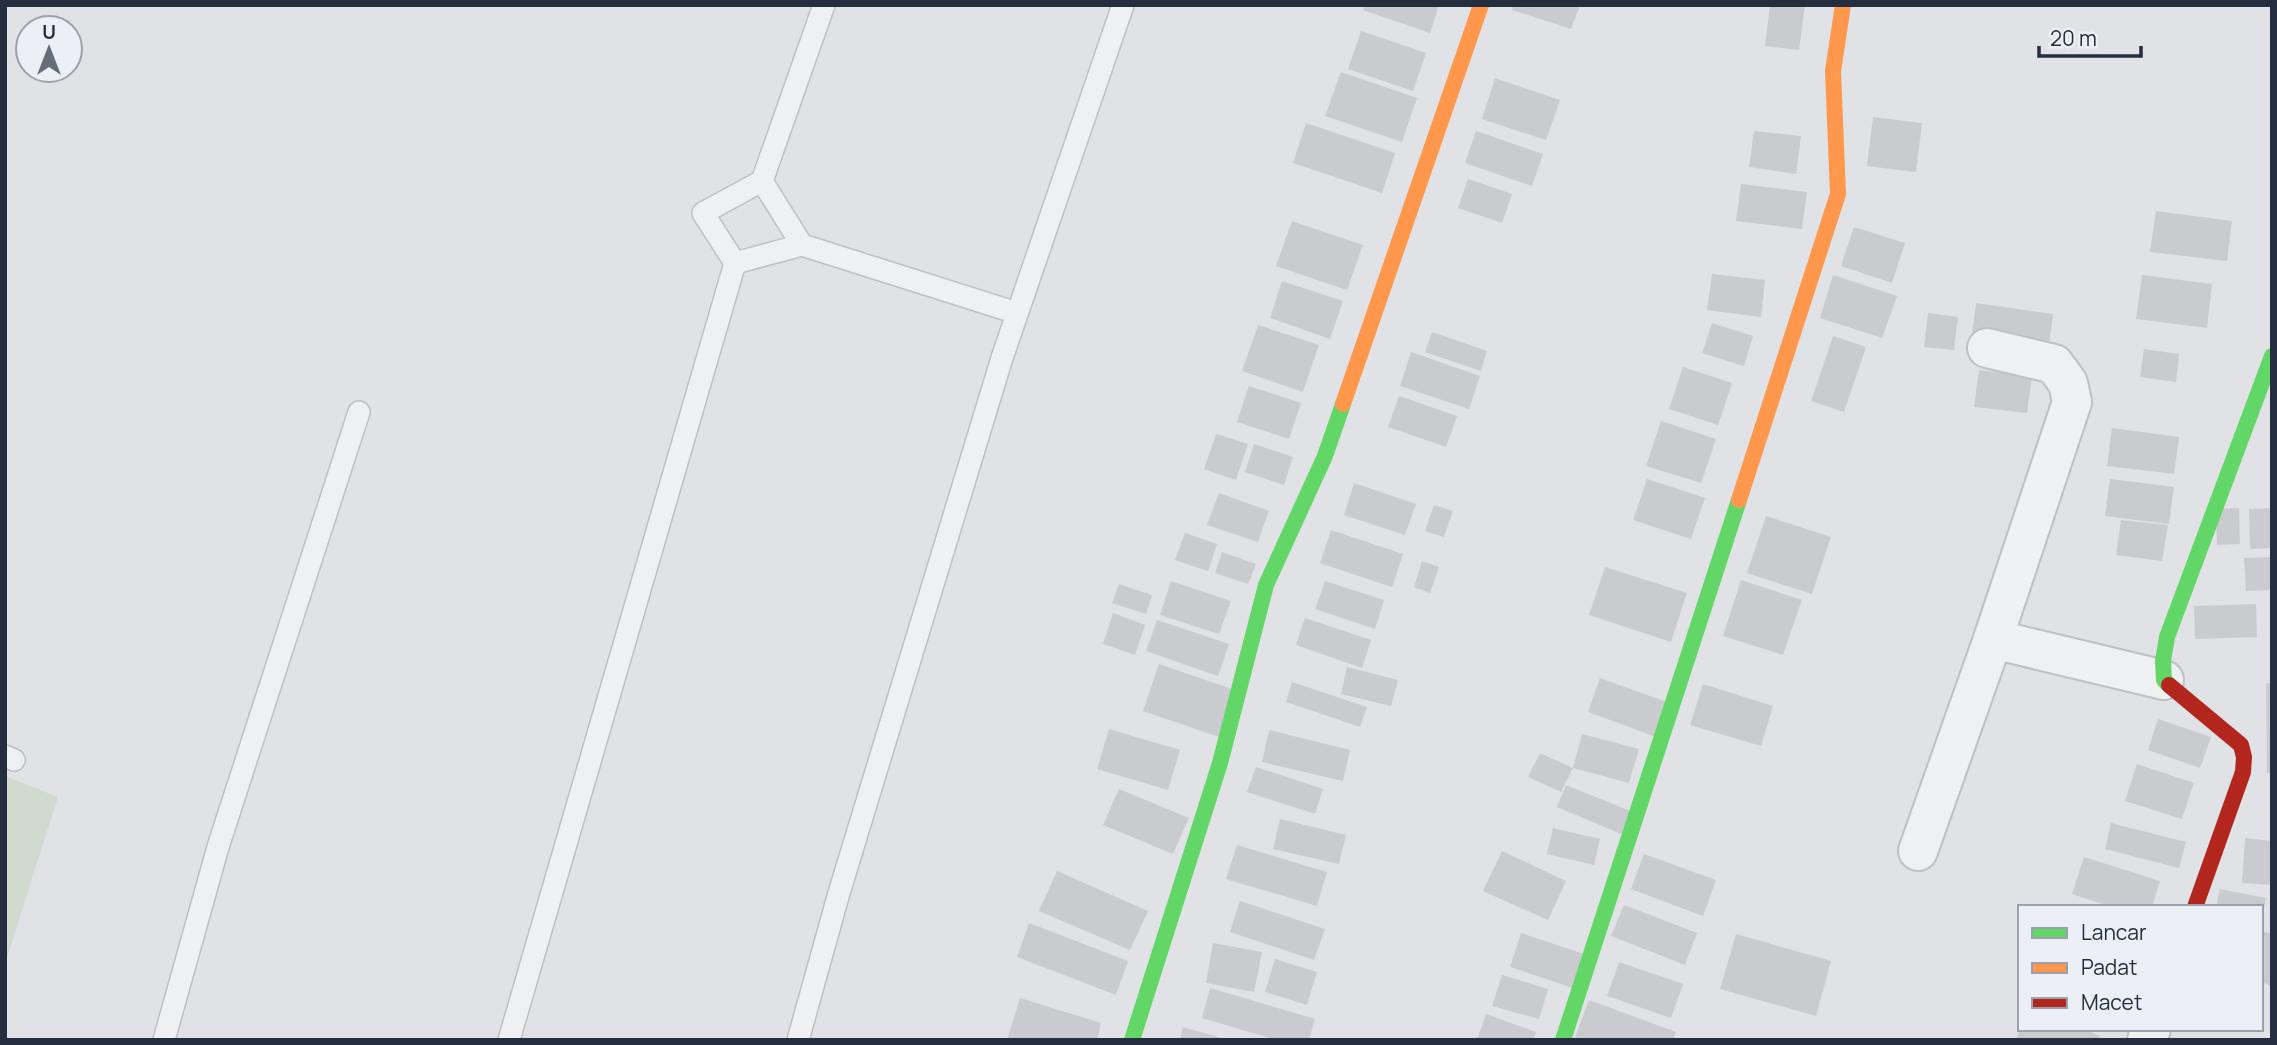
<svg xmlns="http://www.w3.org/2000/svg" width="2277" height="1045" viewBox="0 0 2277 1045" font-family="Manrope,sans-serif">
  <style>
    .green { fill: #d0dacf }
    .building { fill: #cacbcf }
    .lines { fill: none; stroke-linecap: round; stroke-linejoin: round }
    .lane-casing { stroke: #bec0c3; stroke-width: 24 }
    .street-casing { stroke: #bec0c3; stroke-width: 42 }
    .lane { stroke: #eff0f2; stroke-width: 21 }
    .street { stroke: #eff0f2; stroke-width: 38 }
    .fast { stroke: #63d668; stroke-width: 16 }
    .slow { stroke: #ff974d; stroke-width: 16 }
    .jam { stroke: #b3261e; stroke-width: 16 }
  </style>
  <rect width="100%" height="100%" fill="#e0e2e5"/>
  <path class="green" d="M5,776L58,797L5,964Z"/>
  <g class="building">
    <path d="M1364,5H1439L1430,33L1363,10Z"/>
    <path d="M1513,5H1580L1571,29L1512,10Z"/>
    <path d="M1770,5H1805L1799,50L1765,46Z"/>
    <path d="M1361,31L1426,53L1413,91L1348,69Z"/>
    <path d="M1341,72L1417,98L1402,142L1325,116Z"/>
    <path d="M1495,78L1560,100L1546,140L1482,119Z"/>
    <path d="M1873,117L1922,123L1916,172L1867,166Z"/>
    <path d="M1306,123L1395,153L1382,193L1293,163Z"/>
    <path d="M1476,131L1543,154L1532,186L1465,163Z"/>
    <path d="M1754,131L1801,136L1796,174L1749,167Z"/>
    <path d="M1468,179L1512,194L1502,223L1458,208Z"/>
    <path d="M1741,184L1807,192L1802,229L1736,221Z"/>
    <path d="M2156,211L2232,221L2227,261L2150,252Z"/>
    <path d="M1292,221L1363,245L1347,290L1276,266Z"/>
    <path d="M1854,227L1905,243L1892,283L1841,266Z"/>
    <path d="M1712,274L1765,280L1761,317L1707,310Z"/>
    <path d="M1833,275L1897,296L1882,338L1820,318Z"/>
    <path d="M2142,275L2212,284L2207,328L2136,319Z"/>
    <path d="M1282,281L1343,301L1330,339L1270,318Z"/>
    <path d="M1976,303L2053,314L2048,353L1971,342Z"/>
    <path d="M1928,313L1958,317L1954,350L1924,347Z"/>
    <path d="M1712,323L1753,336L1744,366L1702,353Z"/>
    <path d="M1258,325L1319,345L1303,392L1242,371Z"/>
    <path d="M1432,332L1487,351L1481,371L1425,352Z"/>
    <path d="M1833,336L1866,347L1844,412L1811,401Z"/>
    <path d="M2144,349L2179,354L2176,382L2140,377Z"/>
    <path d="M1411,352L1480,376L1469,409L1400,386Z"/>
    <path d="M1683,367L1732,383L1718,425L1669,409Z"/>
    <path d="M1979,370L2032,377L2027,413L1974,407Z"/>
    <path d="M1249,386L1301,403L1289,439L1237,422Z"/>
    <path d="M1399,396L1457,416L1446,447L1388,427Z"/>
    <path d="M1661,421L1716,439L1701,483L1646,466Z"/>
    <path d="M2112,428L2179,437L2174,474L2107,466Z"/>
    <path d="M1216,434L1248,444L1236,480L1204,469Z"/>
    <path d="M1254,444L1293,457L1284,485L1245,472Z"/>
    <path d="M1647,479L1705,498L1691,539L1633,520Z"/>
    <path d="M2110,479L2174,487L2169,524L2105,516Z"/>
    <path d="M1354,483L1416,504L1405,535L1344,515Z"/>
    <path d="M1219,493L1269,511L1258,542L1207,525Z"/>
    <path d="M1434,505L1453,511L1444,537L1425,531Z"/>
    <path d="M2239,508L2240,544L2217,545L2216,509Z"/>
    <path d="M2272,508V548L2250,549L2249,509Z"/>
    <path d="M1766,516L1831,537L1812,594L1747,573Z"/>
    <path d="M2121,520L2168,525L2162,561L2116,555Z"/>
    <path d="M1331,530L1403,554L1392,587L1320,563Z"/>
    <path d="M1185,533L1217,544L1208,571L1175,560Z"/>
    <path d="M1222,552L1256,564L1248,584L1215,573Z"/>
    <path d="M2272,557V590L2246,591L2244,558Z"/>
    <path d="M1422,561L1439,567L1430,593L1414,587Z"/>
    <path d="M1605,567L1687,593L1671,642L1589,615Z"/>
    <path d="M1741,580L1802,600L1783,655L1723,636Z"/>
    <path d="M1171,581L1231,601L1219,634L1160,615Z"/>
    <path d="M1325,581L1384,600L1375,629L1315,609Z"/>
    <path d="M1119,584L1152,595L1146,614L1112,603Z"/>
    <path d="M2256,604L2257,637L2195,639L2194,606Z"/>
    <path d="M1113,613L1145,625L1135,655L1103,644Z"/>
    <path d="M1305,618L1371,640L1362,668L1296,645Z"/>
    <path d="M1157,620L1229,644L1218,676L1146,651Z"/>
    <path d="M1159,664L1235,690L1219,737L1143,711Z"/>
    <path d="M1347,667L1398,680L1391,706L1341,694Z"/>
    <path d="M1600,678L1672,704L1659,738L1588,712Z"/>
    <path d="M1292,682L1367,707L1360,727L1286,702Z"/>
    <path d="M2266,683H2272V773H2267Z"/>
    <path d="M1703,684L1773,706L1761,746L1690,725Z"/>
    <path d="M2158,719L2211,737L2200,768L2148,750Z"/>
    <path d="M1109,729L1180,750L1168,790L1097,769Z"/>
    <path d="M1269,730L1350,750L1343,781L1262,762Z"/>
    <path d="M1582,734L1639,749L1629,783L1573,768Z"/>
    <path d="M1540,753L1573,768L1561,792L1528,777Z"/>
    <path d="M2137,764L2194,783L2182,819L2125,801Z"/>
    <path d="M1256,767L1323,789L1315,814L1247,792Z"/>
    <path d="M1566,785L1635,813L1626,836L1557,807Z"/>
    <path d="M1119,789L1189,818L1173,854L1103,825Z"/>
    <path d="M1280,819L1346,835L1339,864L1273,849Z"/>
    <path d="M2111,823L2186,842L2179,868L2105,849Z"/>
    <path d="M1553,828L1600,839L1594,865L1547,854Z"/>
    <path d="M2245,838L2272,841V885L2242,883Z"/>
    <path d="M1237,845L1327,872L1317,906L1226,879Z"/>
    <path d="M1502,851L1566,881L1548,920L1483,891Z"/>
    <path d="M1644,854L1716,880L1703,916L1631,889Z"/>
    <path d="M2084,857L2160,881L2152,907H2112L2072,894Z"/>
    <path d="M1057,871L1148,911L1130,950L1039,911Z"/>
    <path d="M2220,889L2266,898L2262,916L2261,907H2216Z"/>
    <path d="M1240,901L1325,929L1314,960L1230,932Z"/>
    <path d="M1624,905L1697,933L1685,965L1611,936Z"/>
    <path d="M1029,923L1128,961L1116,995L1017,957Z"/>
    <path d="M2261,931L2272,934V986L2261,982Z"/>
    <path d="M1521,933L1590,956L1579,990L1510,967Z"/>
    <path d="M1736,934L1831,961L1816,1016L1720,989Z"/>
    <path d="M1213,943L1262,952L1254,992L1206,983Z"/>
    <path d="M1275,959L1317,972L1307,1005L1265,992Z"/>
    <path d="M1619,962L1683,984L1671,1018L1607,996Z"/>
    <path d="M1502,975L1548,989L1539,1019L1492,1006Z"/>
    <path d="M1210,988L1315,1019L1309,1040H1276L1202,1018Z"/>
    <path d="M1020,998L1101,1023L1097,1040H1007Z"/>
    <path d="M1589,1000L1676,1032L1673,1040H1574Z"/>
    <path d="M1486,1014L1536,1032L1533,1040H1477Z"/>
    <path d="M1183,1027L1225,1039V1040H1180Z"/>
    <path d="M2020,1029H2083L2100,1036L2098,1040H2016Z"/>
  </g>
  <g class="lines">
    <defs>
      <g id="lane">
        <path d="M762,181L802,245L735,263L703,213L762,181L824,5"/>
        <path d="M802,245L1017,313"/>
        <path d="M5,756L14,760"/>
        <path d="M164,1040L218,847L359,412"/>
        <path d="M509,1040L735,263"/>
        <path d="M798,1040L839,893L1002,358L1123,5"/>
      </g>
      <g id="street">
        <path d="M1993,639L2164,680"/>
        <path d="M1918,851L1993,639L2072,402L2068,383L2054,364L1987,348"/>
        <path d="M2147,1040L2151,1029"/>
      </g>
    </defs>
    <use href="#lane" class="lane-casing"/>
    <use href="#street" class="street-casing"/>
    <use href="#lane" class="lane"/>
    <use href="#street" class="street"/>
    <g class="fast">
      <path d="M2169,685L2164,680L2163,661L2167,637L2272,356"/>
      <path d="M1132,1040L1220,763L1266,585L1325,456L1343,404"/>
      <path d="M1563,1040L1739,500"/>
    </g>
    <g class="slow">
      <path d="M1343,404L1481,5"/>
      <path d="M1739,500L1838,194L1833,71L1843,5"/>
    </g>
    <path class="jam" d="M2169,685L2241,745L2244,757L2243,772L2195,907"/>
  </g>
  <rect width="2277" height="1045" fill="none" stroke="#252e40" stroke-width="14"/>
  <rect x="2018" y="905" width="245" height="126" fill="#ecf0f6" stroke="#9ca2ad" stroke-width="2"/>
  <rect x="2032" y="928" width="35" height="10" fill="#63d668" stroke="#9ca2ad" stroke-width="2"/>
  <text x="2081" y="940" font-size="21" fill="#252e40">Lancar</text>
  <rect x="2032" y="963" width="35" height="10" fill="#ff974d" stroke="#9ca2ad" stroke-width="2"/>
  <text x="2081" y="975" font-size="21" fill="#252e40">Padat</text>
  <rect x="2032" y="998" width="35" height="10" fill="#b3261e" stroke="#9ca2ad" stroke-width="2"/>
  <text x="2081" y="1010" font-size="21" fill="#252e40">Macet</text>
  <g transform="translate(49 49)"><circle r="33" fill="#ecf0f6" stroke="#9ca2ad" stroke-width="2"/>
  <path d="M0-5L12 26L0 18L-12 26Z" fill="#666d7a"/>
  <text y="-10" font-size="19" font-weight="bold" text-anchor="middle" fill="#252e40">U</text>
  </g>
  <path d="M2039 46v10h102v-10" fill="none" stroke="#252e40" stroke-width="3.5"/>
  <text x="2050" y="46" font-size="21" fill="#252e40" stroke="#ecf0f6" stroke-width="5" paint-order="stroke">20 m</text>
</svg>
